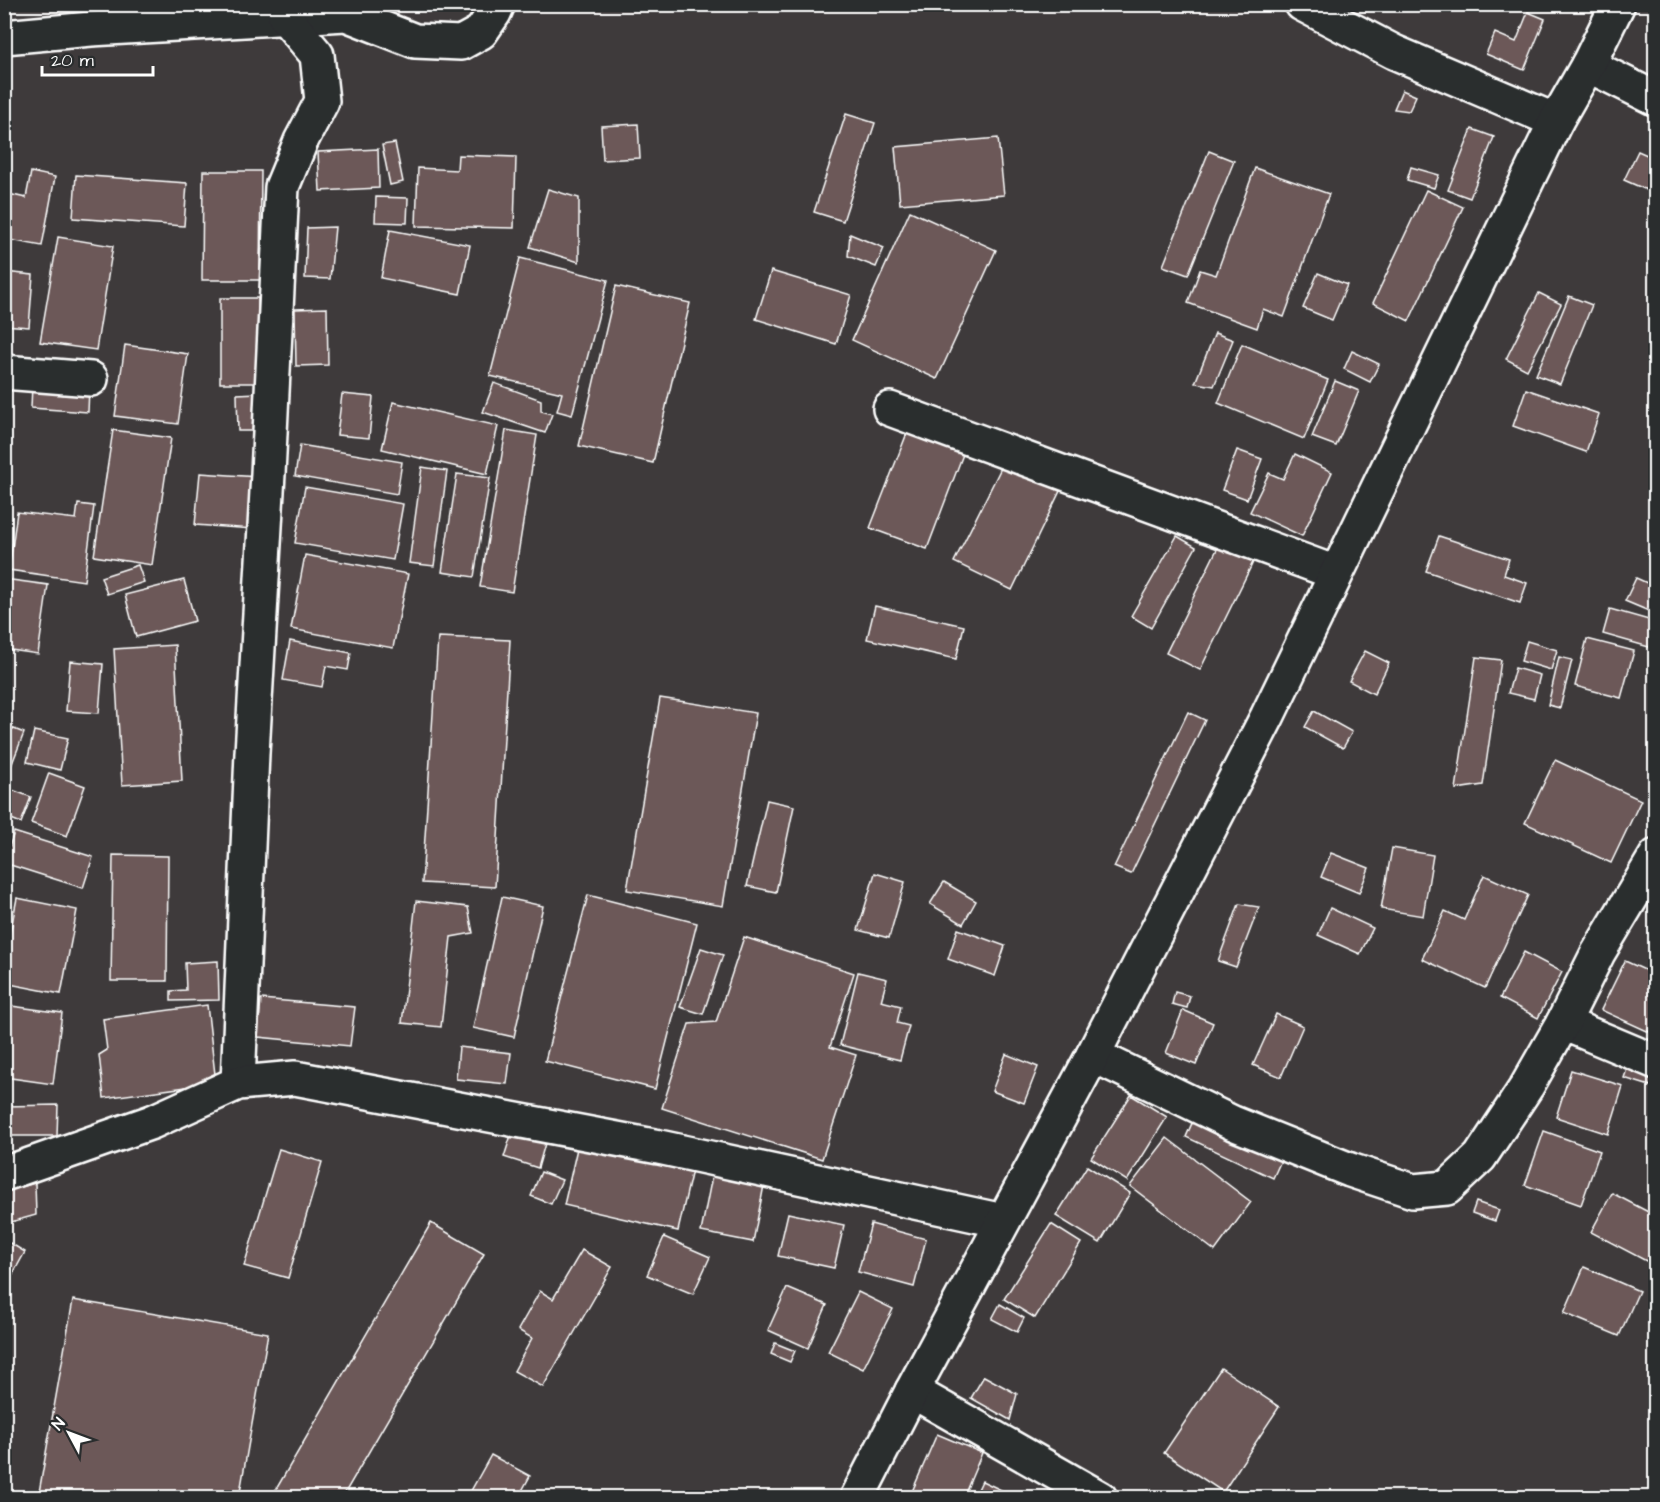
<svg xmlns="http://www.w3.org/2000/svg" width="1660" height="1502" viewBox="0 0 1660 1502" font-family="'Architects Daughter',sans-serif">
  <style>
    .building { fill: #6c5958; stroke: #fff; stroke-width: 1.5 }
    .lines { fill: none; stroke-linecap: round; stroke-linejoin: round }
    .minor-casing { stroke: #fff; stroke-width: 38 }
    .tertiary-casing { stroke: #fff; stroke-width: 38 }
    .minor { stroke: #2a2d2e; stroke-width: 33 }
    .tertiary { stroke: #2a2d2e; stroke-width: 33 }
  </style>
  <rect width="100%" height="100%" fill="#3e3a3b"/>
  <filter id="ink" filterUnits="userSpaceOnUse"><feTurbulence type="fractalNoise" baseFrequency=".0167" numOctaves="2"/><feDisplacementMap in="SourceGraphic" scale="12" xChannelSelector="R" yChannelSelector="G"/><feConvolveMatrix kernelMatrix="1 2 1 2 8 2 1 2 1" color-interpolation-filters="sRGB"/></filter>
  <g filter="url(#ink)">
    <g class="building">
      <path d="M1528,12L1545,19L1524,70L1486,54L1495,33L1516,42Z"/>
      <path d="M1402,90L1416,96L1409,111L1394,109Z"/>
      <path d="M846,114L875,123L843,221L814,212Z"/>
      <path d="M638,124L640,158L603,160L601,126Z"/>
      <path d="M1472,129L1494,137L1470,198L1448,190Z"/>
      <path d="M998,138L1004,195L900,204L895,147Z"/>
      <path d="M395,143L403,182L390,185L382,145Z"/>
      <path d="M378,149L379,188L320,191L318,152Z"/>
      <path d="M1209,151L1234,161L1188,275L1163,266Z"/>
      <path d="M1638,151L1656,159V194L1624,180Z"/>
      <path d="M458,155L516,157L514,228L416,226L418,168L457,170Z"/>
      <path d="M1411,167L1439,175L1434,188L1407,180Z"/>
      <path d="M1255,168L1329,194L1284,317L1263,309L1257,328L1188,303L1200,270L1216,275Z"/>
      <path d="M203,171H261L260,280H202Z"/>
      <path d="M31,172L55,177L42,246L4,239V193L26,198Z"/>
      <path d="M76,175L187,183L184,226L73,218Z"/>
      <path d="M548,189L579,198V262L530,247Z"/>
      <path d="M1426,190L1463,207L1409,321L1373,303Z"/>
      <path d="M376,197L408,198L407,223L375,222Z"/>
      <path d="M910,211L996,250L937,379L852,340Z"/>
      <path d="M335,227L330,279L305,278L307,228Z"/>
      <path d="M390,230L470,245L460,294L381,278Z"/>
      <path d="M850,234L884,248L876,267L848,256Z"/>
      <path d="M58,237L113,246L96,350L40,342Z"/>
      <path d="M520,258L608,280L572,415L557,411L562,393L490,376Z"/>
      <path d="M771,271L851,295L836,344L756,319Z"/>
      <path d="M4,272L33,275L29,327L4,325Z"/>
      <path d="M1318,273L1347,285L1332,320L1303,308Z"/>
      <path d="M616,286L690,303L653,463L579,446Z"/>
      <path d="M1539,293L1561,304L1527,370L1506,359Z"/>
      <path d="M1569,296L1592,305L1560,384L1536,375Z"/>
      <rect x="220" y="298" width="38" height="85"/>
      <path d="M327,308L328,365L296,366L295,309Z"/>
      <path d="M1215,333L1233,340L1214,386L1195,383Z"/>
      <path d="M1242,344L1328,380L1304,439L1218,403Z"/>
      <path d="M125,345L188,354L178,424L115,416Z"/>
      <path d="M1352,351L1379,364L1370,382L1344,369Z"/>
      <path d="M1335,381L1359,391L1336,446L1312,437Z"/>
      <path d="M494,383L541,400V411L552,414L545,433L483,412Z"/>
      <path d="M32,385L89,388L88,412L31,408Z"/>
      <path d="M1526,389L1599,414L1586,452L1513,426Z"/>
      <path d="M258,393L259,431H238L237,394Z"/>
      <path d="M342,394L373,397L369,438L337,435Z"/>
      <path d="M393,402L498,426L487,474L382,449Z"/>
      <path d="M909,428L965,449L927,549L870,528Z"/>
      <path d="M113,430L171,438L152,565L94,556Z"/>
      <path d="M506,430L537,435L512,592L480,587Z"/>
      <path d="M300,445L402,462L397,494L295,476Z"/>
      <path d="M1237,450L1262,459L1247,499L1222,490Z"/>
      <path d="M1295,454L1332,472L1302,536L1250,512L1269,473L1283,479Z"/>
      <path d="M1003,464L1060,491L1012,590L954,562Z"/>
      <path d="M422,467L447,471L434,566L409,563Z"/>
      <path d="M200,473L258,477L254,529L195,525Z"/>
      <path d="M457,474L490,478L474,577L442,572Z"/>
      <path d="M305,487L403,504L393,560L295,543Z"/>
      <path d="M78,504L94,506L84,581L9,570L17,512L76,519Z"/>
      <path d="M1224,535L1258,552L1200,670L1166,653Z"/>
      <path d="M1177,536L1196,547L1151,628L1131,616Z"/>
      <path d="M1439,536L1509,559L1504,575L1527,583L1520,603L1426,571Z"/>
      <path d="M305,555L408,574L393,648L291,629Z"/>
      <path d="M138,565L144,582L107,594L101,577Z"/>
      <path d="M1636,578L1656,587V614L1625,601Z"/>
      <path d="M4,579L48,585L38,654L4,649Z"/>
      <path d="M184,580L195,621L136,637L125,595Z"/>
      <path d="M875,606L964,626L956,659L867,639Z"/>
      <path d="M1610,609L1656,622V649L1603,634Z"/>
      <path d="M438,637L510,640L495,887L422,883Z"/>
      <path d="M1587,639L1634,651L1621,698L1575,686Z"/>
      <path d="M290,641L351,653L348,670L326,666L322,687L283,680Z"/>
      <path d="M1527,641L1557,650L1551,670L1521,661Z"/>
      <path d="M175,645L182,781L122,785L114,649Z"/>
      <path d="M1365,651L1389,663L1374,694L1349,681Z"/>
      <path d="M1476,657L1501,660L1483,785L1456,789Z"/>
      <path d="M1559,657L1572,660L1560,708L1548,705Z"/>
      <path d="M70,661L103,664L99,713L66,711Z"/>
      <path d="M1515,668L1540,675L1534,699L1508,693Z"/>
      <path d="M660,698L756,713L723,906L627,890Z"/>
      <path d="M1314,711L1352,732L1343,748L1305,727Z"/>
      <path d="M1188,712L1205,720L1131,874L1114,867Z"/>
      <path d="M4,725L24,733L4,784Z"/>
      <path d="M34,731L68,738L60,770L27,762Z"/>
      <path d="M1555,760L1641,800L1611,863L1525,823Z"/>
      <path d="M49,773L85,786L67,836L31,823Z"/>
      <path d="M4,787L31,797L21,823L4,816Z"/>
      <path d="M767,800L794,806L776,892L747,886Z"/>
      <path d="M14,832L93,857L83,888L4,863Z"/>
      <path d="M1392,848L1433,855L1423,916L1381,909Z"/>
      <path d="M1331,853L1369,868L1359,893L1321,877Z"/>
      <path d="M113,855L168,856L167,981H111Z"/>
      <path d="M875,873L905,882L889,938L858,930Z"/>
      <path d="M1484,875L1528,895L1485,988L1422,959L1445,911L1464,920Z"/>
      <path d="M944,882L976,901L963,924L930,904Z"/>
      <path d="M588,895L697,923L655,1089L545,1061Z"/>
      <path d="M502,897L543,906L514,1037L473,1028Z"/>
      <path d="M17,898L77,910L61,994L4,983V964Z"/>
      <path d="M416,901L468,907L473,933L451,937L441,1027L402,1023Z"/>
      <path d="M1239,904L1259,907L1236,967L1218,961Z"/>
      <path d="M1330,908L1373,928L1360,954L1318,935Z"/>
      <path d="M958,929L1005,946L995,976L948,959Z"/>
      <path d="M744,937L854,973L830,1047L856,1055L822,1159L662,1108L689,1024L716,1022Z"/>
      <path d="M701,948L723,955L703,1014L680,1007Z"/>
      <path d="M1524,952L1562,972L1538,1018L1500,998Z"/>
      <path d="M218,961L219,1000L171,1001V991L186,990L185,963Z"/>
      <path d="M1625,961L1656,975V1035L1601,1010Z"/>
      <path d="M858,972L887,979L881,1001L901,1006L897,1023L909,1026L900,1060L840,1045Z"/>
      <path d="M1175,992L1190,996L1187,1008L1172,1004Z"/>
      <path d="M261,999L355,1007L350,1046L258,1037Z"/>
      <path d="M4,1005L62,1013L53,1084L4,1077Z"/>
      <path d="M207,1005L216,1083L104,1098L99,1055L107,1050L103,1019Z"/>
      <path d="M1183,1010L1213,1023L1196,1065L1166,1053Z"/>
      <path d="M1276,1014L1303,1026L1281,1077L1253,1065Z"/>
      <path d="M459,1047L511,1053L507,1084L456,1079Z"/>
      <path d="M1006,1054L1038,1067L1024,1103L992,1091Z"/>
      <path d="M1629,1063L1655,1072L1650,1086L1624,1078Z"/>
      <path d="M1571,1070L1623,1086L1608,1134L1556,1117Z"/>
      <path d="M1131,1095L1167,1117L1127,1181L1091,1158Z"/>
      <path d="M58,1105L57,1136H4V1106Z"/>
      <path d="M1196,1114L1283,1156L1273,1178L1186,1137Z"/>
      <path d="M513,1129L546,1140L538,1168L504,1157Z"/>
      <path d="M1544,1131L1600,1151L1581,1205L1525,1185Z"/>
      <path d="M1167,1138L1251,1202L1215,1251L1130,1186Z"/>
      <path d="M578,1144L692,1170L678,1231L564,1205Z"/>
      <path d="M279,1149L322,1162L288,1278L244,1266Z"/>
      <path d="M1087,1166L1130,1193L1100,1243L1056,1216Z"/>
      <path d="M713,1171L765,1180L753,1242L701,1232Z"/>
      <path d="M541,1172L562,1180L551,1204L531,1196Z"/>
      <path d="M35,1183L36,1215L4,1224V1192Z"/>
      <path d="M1612,1193L1656,1216V1258L1652,1264L1591,1232Z"/>
      <path d="M1476,1202L1499,1210L1495,1221L1472,1213Z"/>
      <path d="M788,1213L844,1225L834,1268L778,1256Z"/>
      <path d="M431,1223L484,1254L342,1498H271Z"/>
      <path d="M871,1224L926,1239L914,1287L858,1272Z"/>
      <path d="M1051,1224L1081,1243L1035,1318L1004,1299Z"/>
      <path d="M664,1237L710,1257L693,1294L647,1275Z"/>
      <path d="M10,1243L25,1252L4,1290V1254Z"/>
      <path d="M582,1250L612,1267L543,1387L514,1371L532,1338L518,1330L540,1291L553,1299Z"/>
      <path d="M1584,1267L1639,1291L1619,1336L1564,1313Z"/>
      <path d="M787,1288L827,1305L808,1348L768,1330Z"/>
      <path d="M858,1292L893,1309L863,1369L828,1352Z"/>
      <path d="M73,1300L268,1333L239,1498H38Z"/>
      <path d="M1000,1304L1024,1318L1017,1332L992,1319Z"/>
      <path d="M775,1343L795,1351L790,1362L771,1354Z"/>
      <path d="M1221,1368L1279,1407L1223,1492L1164,1453Z"/>
      <path d="M984,1376L1017,1394L1010,1420L971,1398Z"/>
      <path d="M937,1434L982,1453L963,1498H919L911,1494Z"/>
      <path d="M491,1455L530,1476L518,1498H467Z"/>
      <path d="M982,1481L1018,1498H974Z"/>
    </g>
    <g class="lines">
      <defs>
        <g id="minor">
          <path d="M1302,4L1394,52L1556,121"/>
          <path d="M4,37L91,29L346,14L415,41L461,43L481,32L494,13L498,4"/>
          <path d="M1588,65L1656,99"/>
          <path d="M4,372L91,379"/>
          <path d="M890,409L1336,573"/>
          <path d="M1563,1023L1656,1062"/>
          <path d="M1093,1055L1233,1123L1350,1170L1413,1191L1447,1188L1480,1157L1527,1086L1563,1023L1598,953L1656,856"/>
          <path d="M238,1083L252,753L268,474L282,187L301,141L322,101L317,55L285,17"/>
          <path d="M4,1174L152,1122L238,1083L295,1078L659,1147L1003,1221"/>
          <path d="M912,1391L1100,1498"/>
        </g>
        <path id="tertiary" d="M857,1498L912,1391L1093,1055L1267,717L1556,121L1588,65L1618,4"/>
      </defs>
      <use href="#minor" class="minor-casing"/>
      <use href="#tertiary" class="tertiary-casing"/>
      <use href="#minor" class="minor"/>
      <use href="#tertiary" class="tertiary"/>
    </g>
  </g>
  <rect width="1660" height="1502" fill="none" stroke="#2a2d2e" stroke-width="24"/>
  <rect x="12" y="12" width="1636" height="1478" fill="none" stroke="#fff" stroke-width="2" filter="url(#ink)"/>
  <g transform="translate(69 1433) rotate(311)" stroke="#2a2d2e" stroke-width="4.5" paint-order="stroke">
  <path d="M0-4.5L10 22L0 15L-10 22Z" fill="#ffffff"/>
  <text y="-9" font-size="16" font-weight="bold" text-anchor="middle" fill="#ffffff">N</text>
  </g>
  <path d="M42 66v9h111v-9" fill="none" stroke="#ffffff" stroke-width="3"/>
  <text x="51" y="66" font-size="18" fill="#ffffff" stroke="#2a2d2e" stroke-width="4.5" paint-order="stroke">20 m</text>
</svg>
